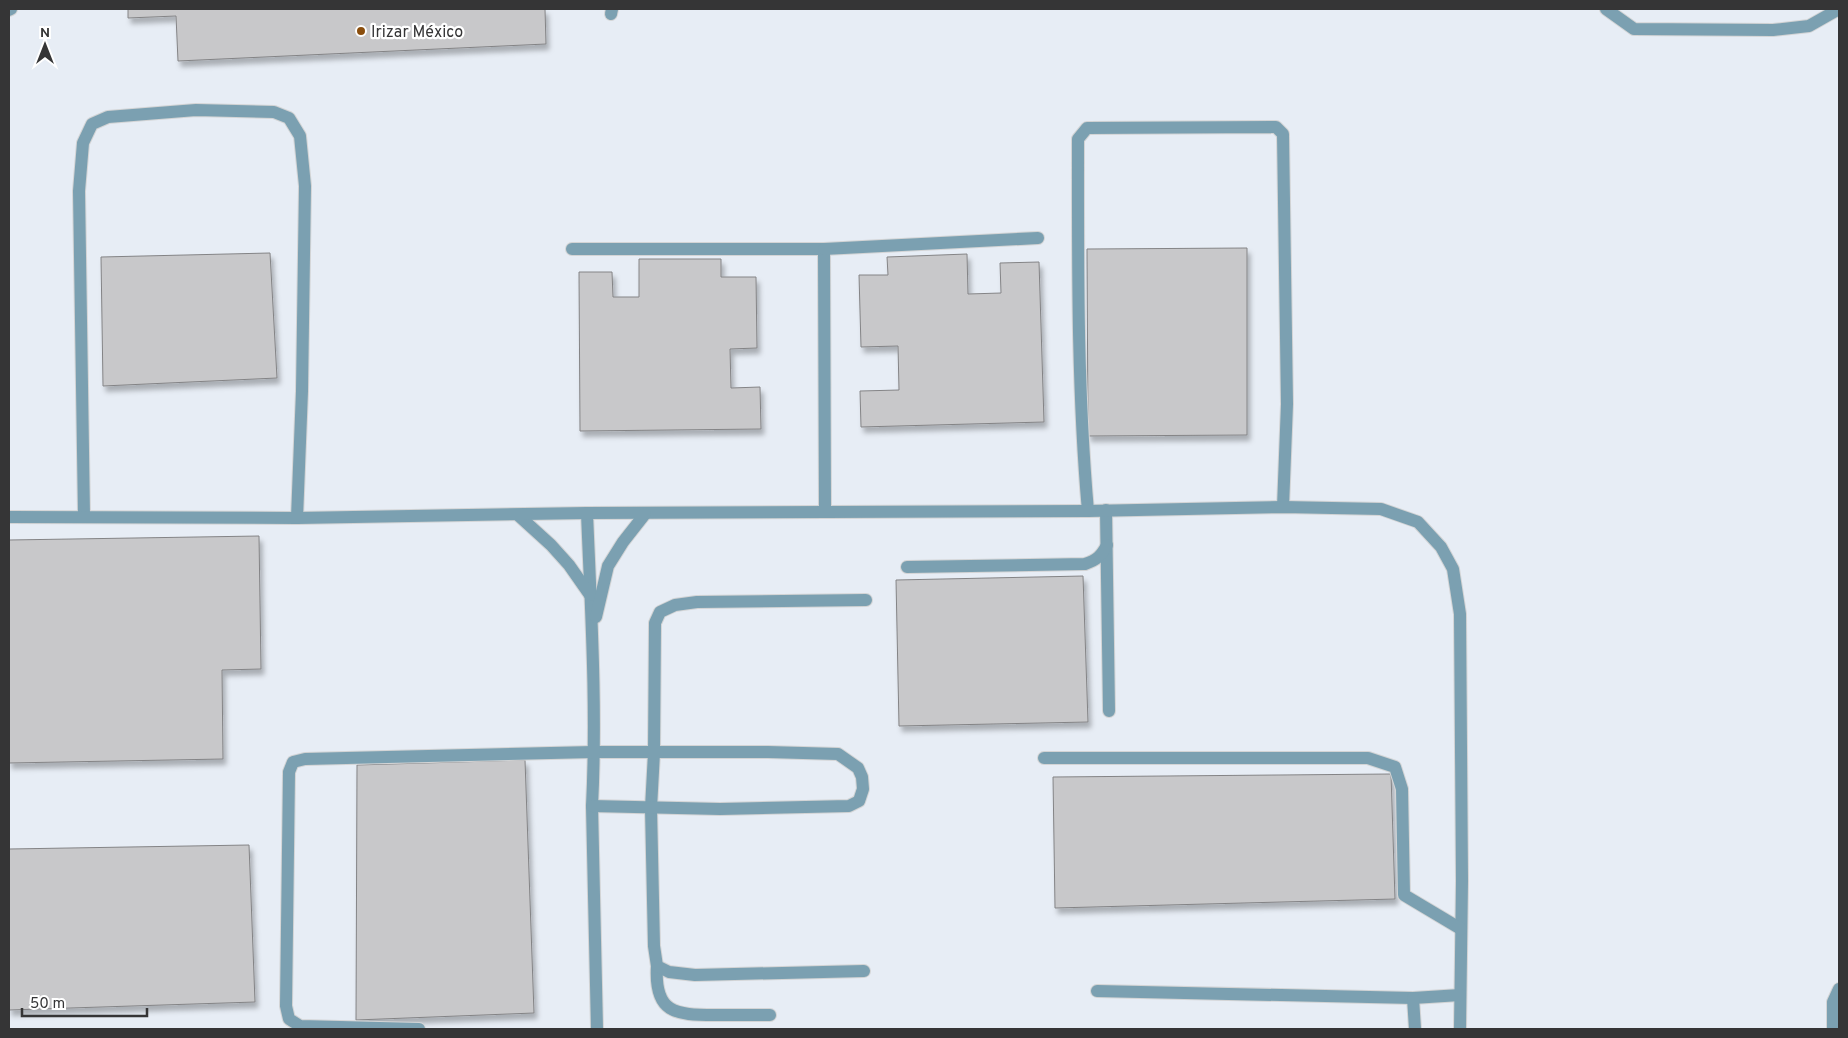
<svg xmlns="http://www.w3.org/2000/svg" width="1848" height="1038" viewBox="0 0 1848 1038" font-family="Overpass,sans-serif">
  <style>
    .built { fill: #e7edf5 }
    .building { fill: #c8c8ca; stroke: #848486; filter: url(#shadow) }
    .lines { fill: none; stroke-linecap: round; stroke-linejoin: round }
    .minor-casing { stroke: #d3d4d5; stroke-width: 14 }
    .minor { stroke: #7ba0b1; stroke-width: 12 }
    .poi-dot { fill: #8a4e0d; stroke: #fff; stroke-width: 2 }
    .labels { text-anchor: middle; stroke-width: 4.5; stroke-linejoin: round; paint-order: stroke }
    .poi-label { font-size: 16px; fill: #353536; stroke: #fff; text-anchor: start }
  </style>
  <defs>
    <filter id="shadow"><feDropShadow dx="3" dy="5.5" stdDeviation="2.5" flood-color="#0004"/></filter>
  </defs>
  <rect width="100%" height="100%" fill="#f6f7f8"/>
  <rect class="built" x="9" y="9" width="1830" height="1020"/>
  <g class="building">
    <path d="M128,9H545L546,44L178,61L176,16L128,18Z"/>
    <path d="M1247,248V435L1088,436L1087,249Z"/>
    <path d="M270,253L277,378L103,386L101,257Z"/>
    <path d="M967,254L968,294L1001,293L1000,263L1039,262L1044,422L861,427L860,391L899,390L898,346L861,347L859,275H888L887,257Z"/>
    <path d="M639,259H721V277H756L757,348L730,349L731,388L760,387L761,429L580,431L579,272H612L613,297H639Z"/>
    <path d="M259,536L261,669L222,670L223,759L9,763V540Z"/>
    <path d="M1083,576L1088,722L899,726L896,580Z"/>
    <path d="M525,760L534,1013L356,1020L357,765Z"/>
    <path d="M1391,774L1395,899L1055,908L1053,777Z"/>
    <path d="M249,845L255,1002L9,1010V849Z"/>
  </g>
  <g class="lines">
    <defs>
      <g id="minor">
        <path d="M1606,9L1634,29L1773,30L1809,26L1839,9"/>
        <path d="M9,10L11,9"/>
        <path d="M611,14L612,9"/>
        <path d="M572,249H824L825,512"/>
        <path d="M824,249L1038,238"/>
        <path d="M1106,510L1109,711"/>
        <path d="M1088,511C1077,387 1078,263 1078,139L1087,128L1276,127L1283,134L1287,404L1283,507"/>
        <path d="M587,513C591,611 597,709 592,806L597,1029"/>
        <path d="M518,515L551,545L569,565L590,595"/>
        <path d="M84,516L79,191L83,143L92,124L108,117L196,110L274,112L289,118L300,136L305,186L302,391L297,518"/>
        <path d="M9,517L297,518L587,513L1088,511L1283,507L1381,509L1418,522L1441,547L1453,569L1460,614L1462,881L1460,1029"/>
        <path d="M907,567L1085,564C1097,560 1101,556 1107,545"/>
        <path d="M596,617L608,566L623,542L645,514"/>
        <path d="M1044,758H1368L1395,767L1402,789L1404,895L1461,929"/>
        <path d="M657,966C654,1013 675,1015 715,1015C733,1015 751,1015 770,1015"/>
        <path d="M864,971L695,975L669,972L657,966L654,946L651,808L654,753L655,623L660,612L675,605L697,602L866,600"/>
        <path d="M1097,991L1413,998L1460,995"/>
        <path d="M1413,998L1415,1029"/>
        <path d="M419,1029L300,1026L289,1019L286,1006L289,772L293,762L305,759L593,752H768L838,754L858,768L862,777L863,789L859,801L849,806L720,809L592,806"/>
        <path d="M1833,1029V1002L1839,989"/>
      </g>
    </defs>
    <use href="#minor" class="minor-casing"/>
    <use href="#minor" class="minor"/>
  </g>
  <circle class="poi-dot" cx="361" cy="31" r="5"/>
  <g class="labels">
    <g class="poi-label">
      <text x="371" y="37">Irizar México</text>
    </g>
  </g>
  <rect width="1848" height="1038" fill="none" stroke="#353536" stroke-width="20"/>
  <g transform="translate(45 45)" stroke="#ffffff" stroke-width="4" paint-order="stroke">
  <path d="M0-4L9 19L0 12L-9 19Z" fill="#353536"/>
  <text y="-8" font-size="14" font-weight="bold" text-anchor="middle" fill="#353536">N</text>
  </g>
  <path d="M22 1008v8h125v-8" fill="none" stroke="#353536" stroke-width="2.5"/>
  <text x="30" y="1008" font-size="15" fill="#353536" stroke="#ffffff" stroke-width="4" paint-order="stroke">50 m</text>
</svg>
